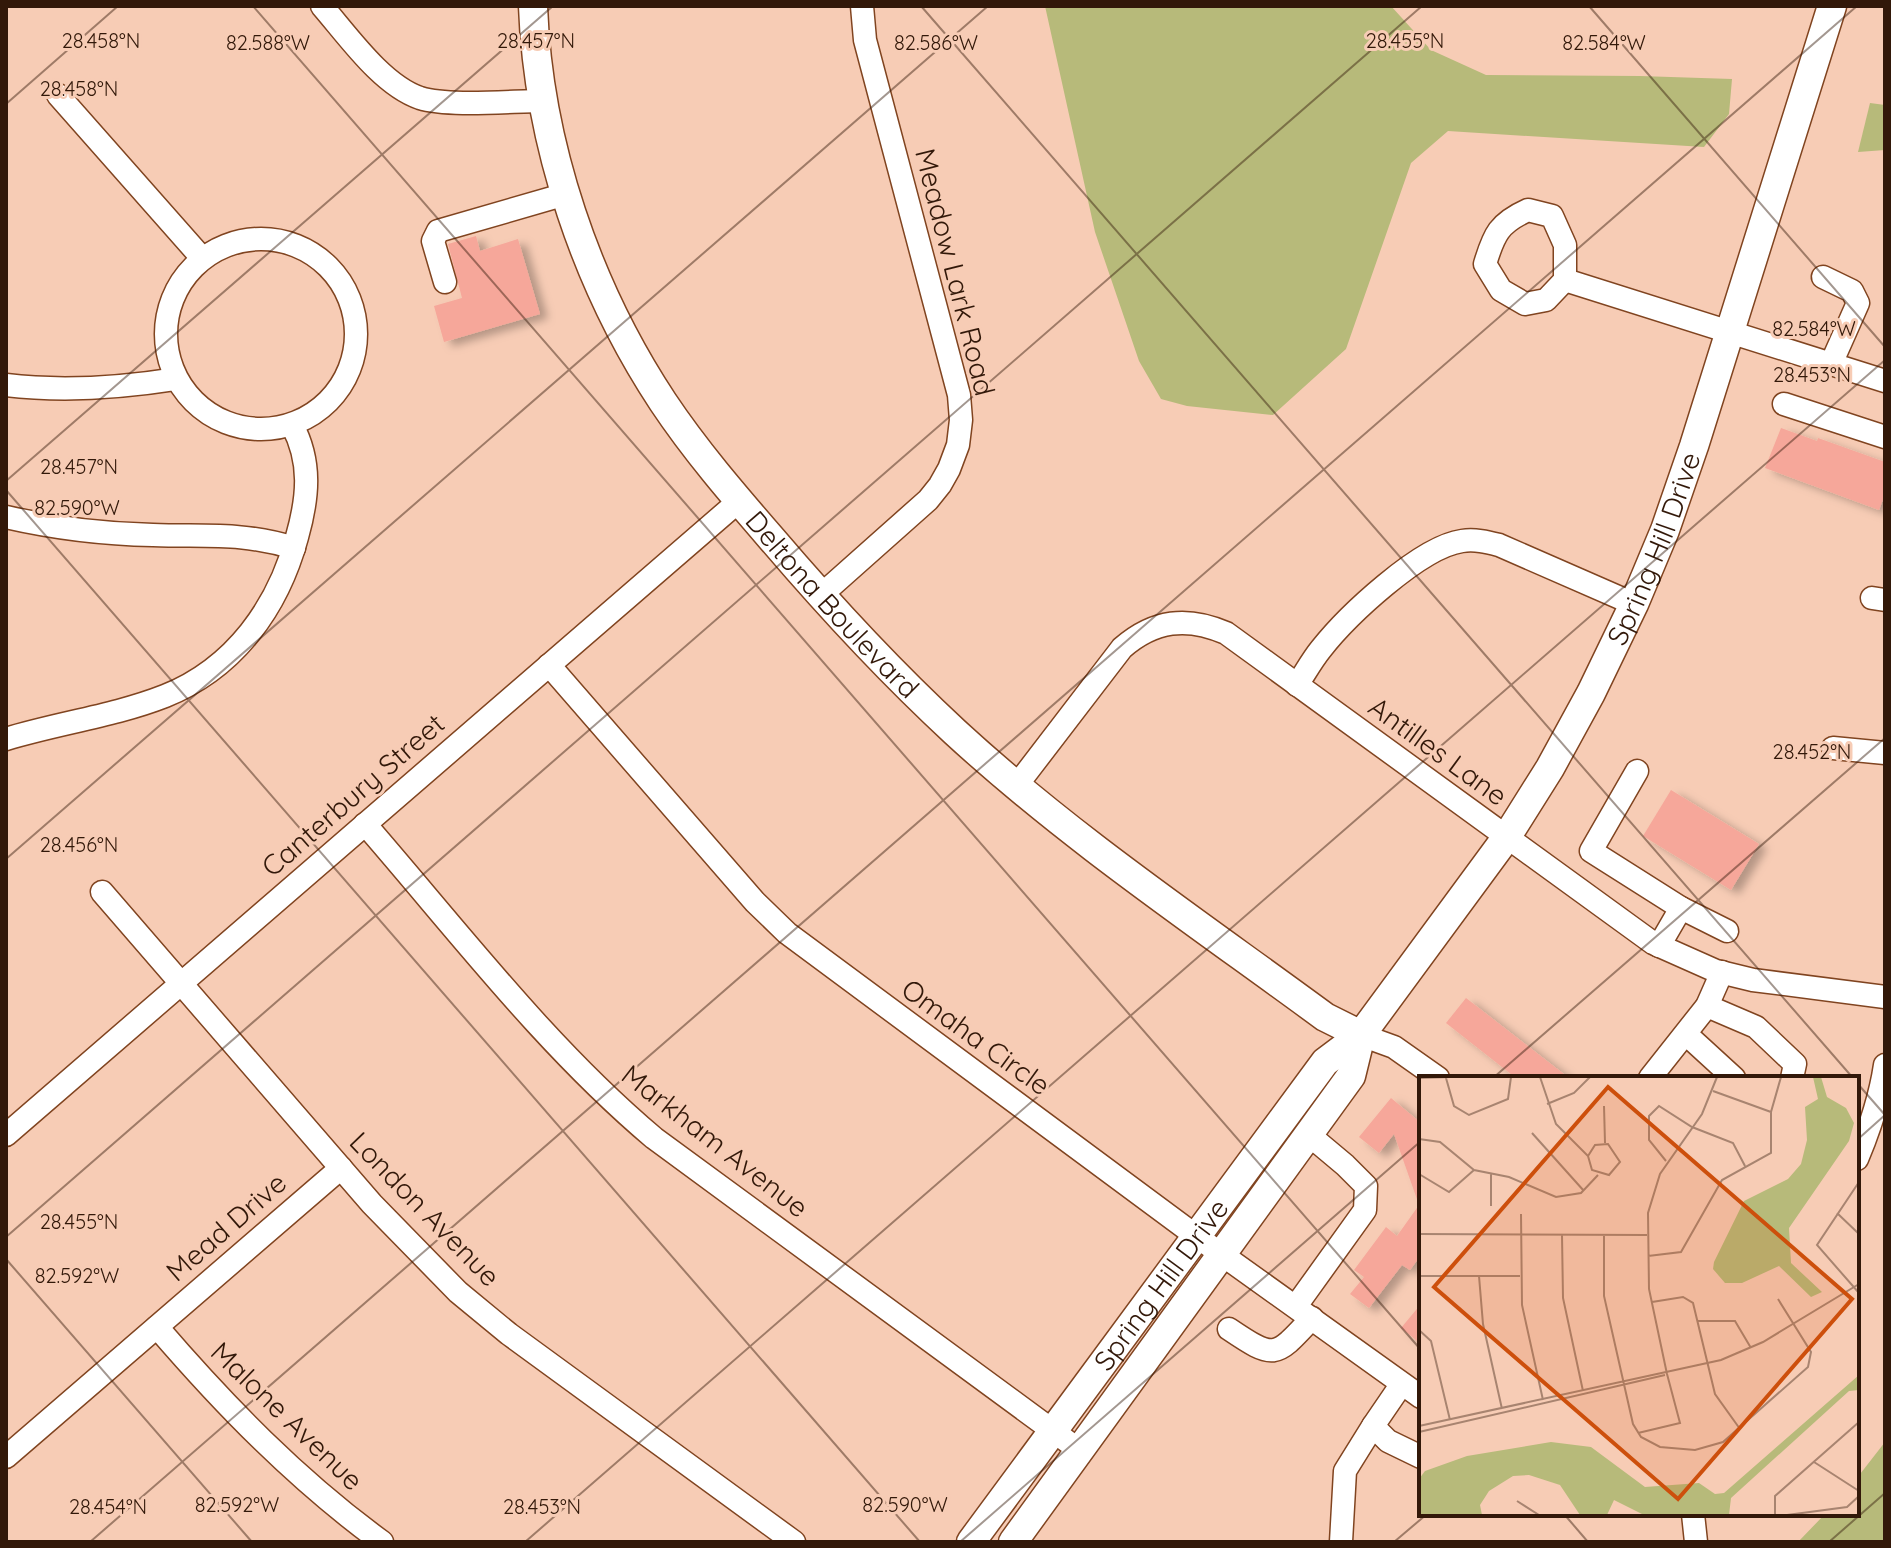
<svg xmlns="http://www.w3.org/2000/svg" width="1891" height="1548" viewBox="0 0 1891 1548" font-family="Quicksand,sans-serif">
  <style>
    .green { fill: #b7ba7a }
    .building { fill: #f6a79a; filter: url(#shadow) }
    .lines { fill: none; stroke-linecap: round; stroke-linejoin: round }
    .minor-casing { stroke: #804420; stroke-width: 25 }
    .major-casing { stroke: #804420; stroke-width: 31 }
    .minor { stroke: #fff; stroke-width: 22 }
    .major { stroke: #fff; stroke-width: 28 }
    .ticks { fill: none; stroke: #321809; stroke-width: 2; stroke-opacity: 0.45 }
    .labels { text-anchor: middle; stroke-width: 6; stroke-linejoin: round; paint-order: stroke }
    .street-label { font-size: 28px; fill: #321809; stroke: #f7ccb5 }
    .inset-road { fill: none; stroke: #a88470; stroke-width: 2 }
    .view { fill: #cd4f0c; fill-opacity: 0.15; stroke: #cd4f0c; stroke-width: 4 }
    .inset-edge { fill: none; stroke: #321809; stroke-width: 4 }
    .ticks-label { font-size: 20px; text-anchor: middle; fill: #321809; stroke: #f7ccb5; stroke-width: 6; stroke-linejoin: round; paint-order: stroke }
  </style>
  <defs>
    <filter id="shadow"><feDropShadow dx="8" dy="4.5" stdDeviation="4" flood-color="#0004"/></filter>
  </defs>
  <rect width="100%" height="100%" fill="#f7ccb5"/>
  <g class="green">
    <path d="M1045,6H1391L1431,50L1486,75L1640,76L1732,79L1729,114L1704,147L1448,131L1411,163L1346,349L1273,415L1187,406L1161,399L1139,361L1095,232Z"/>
    <path d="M1870,103L1885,105V150L1858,152Z"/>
    <path d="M1885,1442V1542H1798L1825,1514H1857V1478Z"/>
  </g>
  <g class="building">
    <path d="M476,236L480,251L518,239L540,314L444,342L434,306L462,298L448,244Z"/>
    <path d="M1781,428L1817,441L1818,438L1885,462V494L1879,510L1765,468Z"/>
    <path d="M1671,790L1759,844L1731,890L1643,836Z"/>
    <path d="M1466,998L1569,1078H1516L1446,1023Z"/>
    <path d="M1391,1098L1421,1123V1255L1410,1270L1402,1265L1369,1308L1350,1294L1364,1277L1354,1270L1386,1227L1397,1236L1419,1205L1394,1134L1379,1153L1359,1137Z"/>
    <path d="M1421,1304V1344L1401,1328Z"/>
  </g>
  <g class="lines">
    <defs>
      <g id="minor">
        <path d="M322,6C348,36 382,85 420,98C449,107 512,101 544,101"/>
        <path d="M58,95L202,258"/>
        <path d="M1528,210L1552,216L1565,245V280L1546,300L1525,304L1501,290L1485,264C1494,234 1499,223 1528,210Z"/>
        <circle cx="261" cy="334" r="95"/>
        <path d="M1823,277L1852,291L1858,303L1831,364"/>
        <path d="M1565,280L1885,381"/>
        <path d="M445,282L433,241L438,231L566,194"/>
        <path d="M6,385C64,392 119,388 176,379"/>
        <path d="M1784,404L1885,437"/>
        <path d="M6,517C54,528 104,534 153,535C205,537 243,532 294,548"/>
        <path d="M820,596L928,500L940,485L949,469L958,445L961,420L959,395L865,40L862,6"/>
        <path d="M1872,598L1885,600"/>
        <path d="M549,665L755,902L787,933L1196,1236L1421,1397"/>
        <path d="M1297,685C1305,673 1312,660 1321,649C1347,616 1420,547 1462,541C1475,539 1487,542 1499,545L1634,604"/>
        <path d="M6,739C58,723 114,716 165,696C235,668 278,607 297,537C308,498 312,462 292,425"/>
        <path d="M1833,748L1885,753"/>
        <path d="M1637,771L1591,851L1681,908"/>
        <path d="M1017,785L1122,648C1154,620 1187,616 1226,633L1653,943L1716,971L1753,980L1885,997"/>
        <path d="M365,824C458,931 546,1047 654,1138L1079,1450"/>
        <path d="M102,892L372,1204L458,1292L509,1334L794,1542"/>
        <path d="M1659,946L1681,908L1727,931"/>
        <path d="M1707,1006L1756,1027L1795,1064L1792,1078"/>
        <path d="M1361,1035L1394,1047L1438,1078"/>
        <path d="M1687,1035L1734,1078"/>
        <path d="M1650,1078L1707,1006L1722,972"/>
        <path d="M6,1135L739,501"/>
        <path d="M1857,1159C1870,1128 1880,1099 1885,1065"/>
        <path d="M1296,1306L1365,1210L1366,1186L1345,1165L1308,1134"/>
        <path d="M157,1327C225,1406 297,1480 382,1542"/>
        <path d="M1229,1329C1275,1360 1275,1358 1312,1318"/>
        <path d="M1401,1385L1373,1426L1388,1441L1421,1457"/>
        <path d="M6,1457L341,1168"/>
        <path d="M1693,1514L1696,1542"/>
        <path d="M1341,1542L1345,1471L1373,1426"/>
      </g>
      <g id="major">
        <path id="s1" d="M533,6C538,144 587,287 663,402C695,450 733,494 771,538C829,606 889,671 955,732C1069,837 1200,925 1325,1017L1361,1035"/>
        <path id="s2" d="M971,1542L1325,1062L1361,1035L1506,838L1550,768L1591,693L1634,604L1665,530L1694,446L1832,6"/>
        <path d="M1013,1542L1351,1076L1361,1035"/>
      </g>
    </defs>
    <use href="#minor" class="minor-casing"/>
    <use href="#major" class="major-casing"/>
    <use href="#minor" class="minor"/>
    <use href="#major" class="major"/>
  </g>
  <path class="ticks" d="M253,6L1421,1350M921,6L1853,1078M1589,6L1885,347M6,104L118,6M6,481L553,6M6,490L920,1542M6,859L988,6M1493,1078L1885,738M1857,1083L1885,1115M1857,1140L1885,1115M6,1237L1422,6M6,1259L252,1542M1564,1514L1588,1542M90,1542L1857,6M525,1542L1885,360M960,1542L1421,1141M1394,1542L1427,1514M1829,1542L1885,1493"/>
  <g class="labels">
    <g class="street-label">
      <text transform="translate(955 272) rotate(76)" y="10">Meadow Lark Road</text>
      <text dy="10" stroke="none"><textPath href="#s2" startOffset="1212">Spring Hill Drive</textPath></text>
      <text dy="10" stroke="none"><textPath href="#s1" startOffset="686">Deltona Boulevard</textPath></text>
      <text transform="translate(1438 751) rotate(36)" y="10">Antilles Lane</text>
      <text transform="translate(353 795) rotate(-41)" y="10">Canterbury Street</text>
      <text transform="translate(976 1037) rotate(36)" y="10">Omaha Circle</text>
      <text transform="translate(715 1141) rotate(38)" y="10">Markham Avenue</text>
      <text transform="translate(425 1209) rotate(46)" y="10">London Avenue</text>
      <text transform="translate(226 1227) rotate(-41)" y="10">Mead Drive</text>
      <text dy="10" stroke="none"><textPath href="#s2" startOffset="320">Spring Hill Drive</textPath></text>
      <text transform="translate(287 1416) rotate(44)" y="10">Malone Avenue</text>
    </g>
  </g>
  <g transform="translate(1419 1076)">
    <rect width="440" height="440" fill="#f7ccb5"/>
    <path d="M394,1H402L408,21L427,32L435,47L430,65L370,152L372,187L403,216L392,221L360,190L323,207H306L294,193L295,186L325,125L369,103L382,88L388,64L386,31L399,23ZM440,299V314L430,315L312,422L310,439H225L195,424L188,439H161L141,409L110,399L94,400L70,415L61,429L63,439H0V403L6,395L48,380L132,366L172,371L226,411L280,407L296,418L305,417Z" fill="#b7ba7a"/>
    <path class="inset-road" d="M121,1L137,48L169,80L173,94L190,99L201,86L189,68L176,69L169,80M0,2L32,1M27,2L35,30L50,39L89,23L92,1M294,15L352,36M128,28L155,17L171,1M185,30L186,67M113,57L165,115M0,63L21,66L55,94L90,101L137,121L162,117L179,99M247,85L230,64V40L240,30L273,51L314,67L326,90M72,97V130M0,98L30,116L55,94M440,106L398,169L440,217M418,137L440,158M102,138L103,229L124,324M0,158L228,159M143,159L144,222L164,315M185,159V220L214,348L222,361L241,371L276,374L304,366L389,291L392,276L359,223M229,180L262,176L303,104L352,77V36L362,1M0,200H101M60,200L64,248L83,333M233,226L264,221L274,227L296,318L321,353M279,245H316L332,272M0,254L12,265L31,344M248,298L230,213L229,137L241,98L283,38L298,1M0,350L302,284L344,266L440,208M0,356L246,299M219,357L261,347L248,298M395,386L440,415M98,425L120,439M356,439V420L440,346M368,439L428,431L440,420"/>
    <path class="view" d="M189,11L433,223L259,423L15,211Z"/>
    <rect width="440" height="440" class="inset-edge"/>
  </g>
  <g class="ticks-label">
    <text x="536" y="48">28.457°N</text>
    <text x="1405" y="48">28.455°N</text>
    <text x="101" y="48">28.458°N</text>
    <text x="936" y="50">82.586°W</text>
    <text x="268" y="50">82.588°W</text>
    <text x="1604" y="50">82.584°W</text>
    <text x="79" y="96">28.458°N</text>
    <text x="1814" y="336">82.584°W</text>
    <text x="1812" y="382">28.453°N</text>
    <text x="79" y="474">28.457°N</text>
    <text x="77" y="515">82.590°W</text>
    <text x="1812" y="759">28.452°N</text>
    <text x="79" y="852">28.456°N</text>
    <text x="79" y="1229">28.455°N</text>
    <text x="77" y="1283">82.592°W</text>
    <text x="237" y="1512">82.592°W</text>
    <text x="905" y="1512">82.590°W</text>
    <text x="108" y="1514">28.454°N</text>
    <text x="542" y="1514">28.453°N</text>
  </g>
  <rect width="1891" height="1548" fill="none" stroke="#321809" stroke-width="16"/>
</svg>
